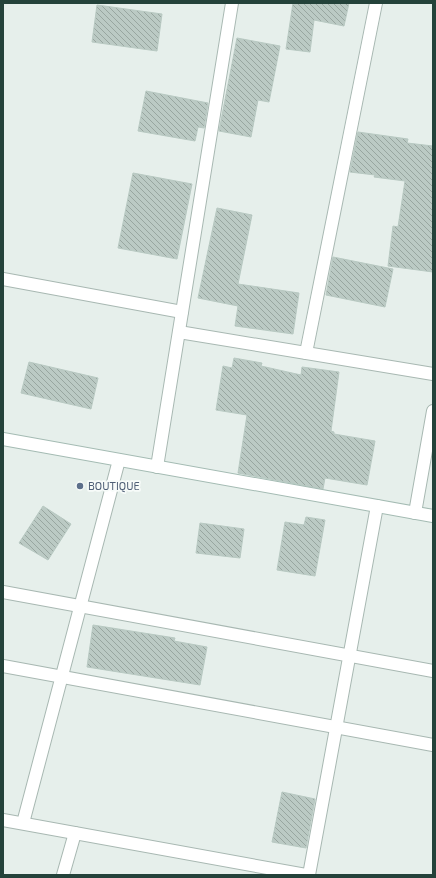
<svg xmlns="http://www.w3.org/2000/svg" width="436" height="878" viewBox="0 0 436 878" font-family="'Exo 2',sans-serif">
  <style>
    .building { fill: url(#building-back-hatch); stroke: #b8c9c2 }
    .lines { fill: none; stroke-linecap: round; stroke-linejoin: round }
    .street-casing { stroke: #a8b8b2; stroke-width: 14 }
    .secondary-casing { stroke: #a4bbb3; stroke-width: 14 }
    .street { stroke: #fff; stroke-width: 12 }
    .secondary { stroke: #fff; stroke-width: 12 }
    .service-dot { fill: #5c6f8a; stroke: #f7fbf9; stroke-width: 1.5 }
    .labels { text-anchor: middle; stroke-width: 3.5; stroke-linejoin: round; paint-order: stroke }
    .service-label { font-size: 11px; fill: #4e5e75; stroke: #f7fbf9; text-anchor: start }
  </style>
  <defs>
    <pattern id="building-back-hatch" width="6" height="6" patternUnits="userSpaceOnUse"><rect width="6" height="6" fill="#bbcac4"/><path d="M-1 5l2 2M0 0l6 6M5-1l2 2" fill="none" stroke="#98a6a0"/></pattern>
  </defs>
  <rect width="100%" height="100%" fill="#e6efeb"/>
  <g class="building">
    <path d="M293,3H349L344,26L314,20L310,52L286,49Z"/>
    <path d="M97,5L162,14L157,51L92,42Z"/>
    <path d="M237,38L280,46L269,102L258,100L251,137L219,131Z"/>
    <path d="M146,91L208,103L204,128L198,127L195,141L138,131Z"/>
    <path d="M358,132L408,139L407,143L433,146V272L388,266L393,226L398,227L405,181L374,177L375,175L350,172Z"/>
    <path d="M133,173L192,184L177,259L118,248Z"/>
    <path d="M217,208L252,215L238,284L299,293L293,334L235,326L238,306L198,298Z"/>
    <path d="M333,257L393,269L385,307L326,295Z"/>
    <path d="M234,358L262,363L261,366L301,375L302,367L339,372L331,431L334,432V434L375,441L367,485L325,478L323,489L238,473L247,415L216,410L223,366L232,368Z"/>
    <path d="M29,362L98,378L91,409L21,393Z"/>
    <path d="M43,506L71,524L48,560L19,543Z"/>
    <path d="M306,517L325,520L315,576L277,570L285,522L304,525Z"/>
    <path d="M200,523L244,529L240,558L196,553Z"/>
    <path d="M93,625L175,638L174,641L207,647L200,685L87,667Z"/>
    <path d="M282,792L315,799L306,848L272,842Z"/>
  </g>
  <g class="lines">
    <defs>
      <g id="street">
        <path d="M3,279L182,312"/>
        <path d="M179,332L433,374"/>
        <path d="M306,353L376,3"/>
        <path d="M157,467L232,3"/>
        <path d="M415,513L433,411"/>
        <path d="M3,592L433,671"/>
        <path d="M3,666L433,745"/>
        <path d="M3,820L306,875"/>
        <path d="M23,823L119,460"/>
        <path d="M63,875L75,833"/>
        <path d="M309,875L377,506"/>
      </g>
      <path id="secondary" d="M3,439L433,516"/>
    </defs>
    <use href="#street" class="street-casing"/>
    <use href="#secondary" class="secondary-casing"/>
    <use href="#street" class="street"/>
    <use href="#secondary" class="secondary"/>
  </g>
  <circle class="service-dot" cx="80" cy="486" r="4"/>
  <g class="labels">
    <g class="service-label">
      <text x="88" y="490">BOUTIQUE</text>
    </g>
  </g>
  <rect width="436" height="878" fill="none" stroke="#24423a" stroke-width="8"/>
</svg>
